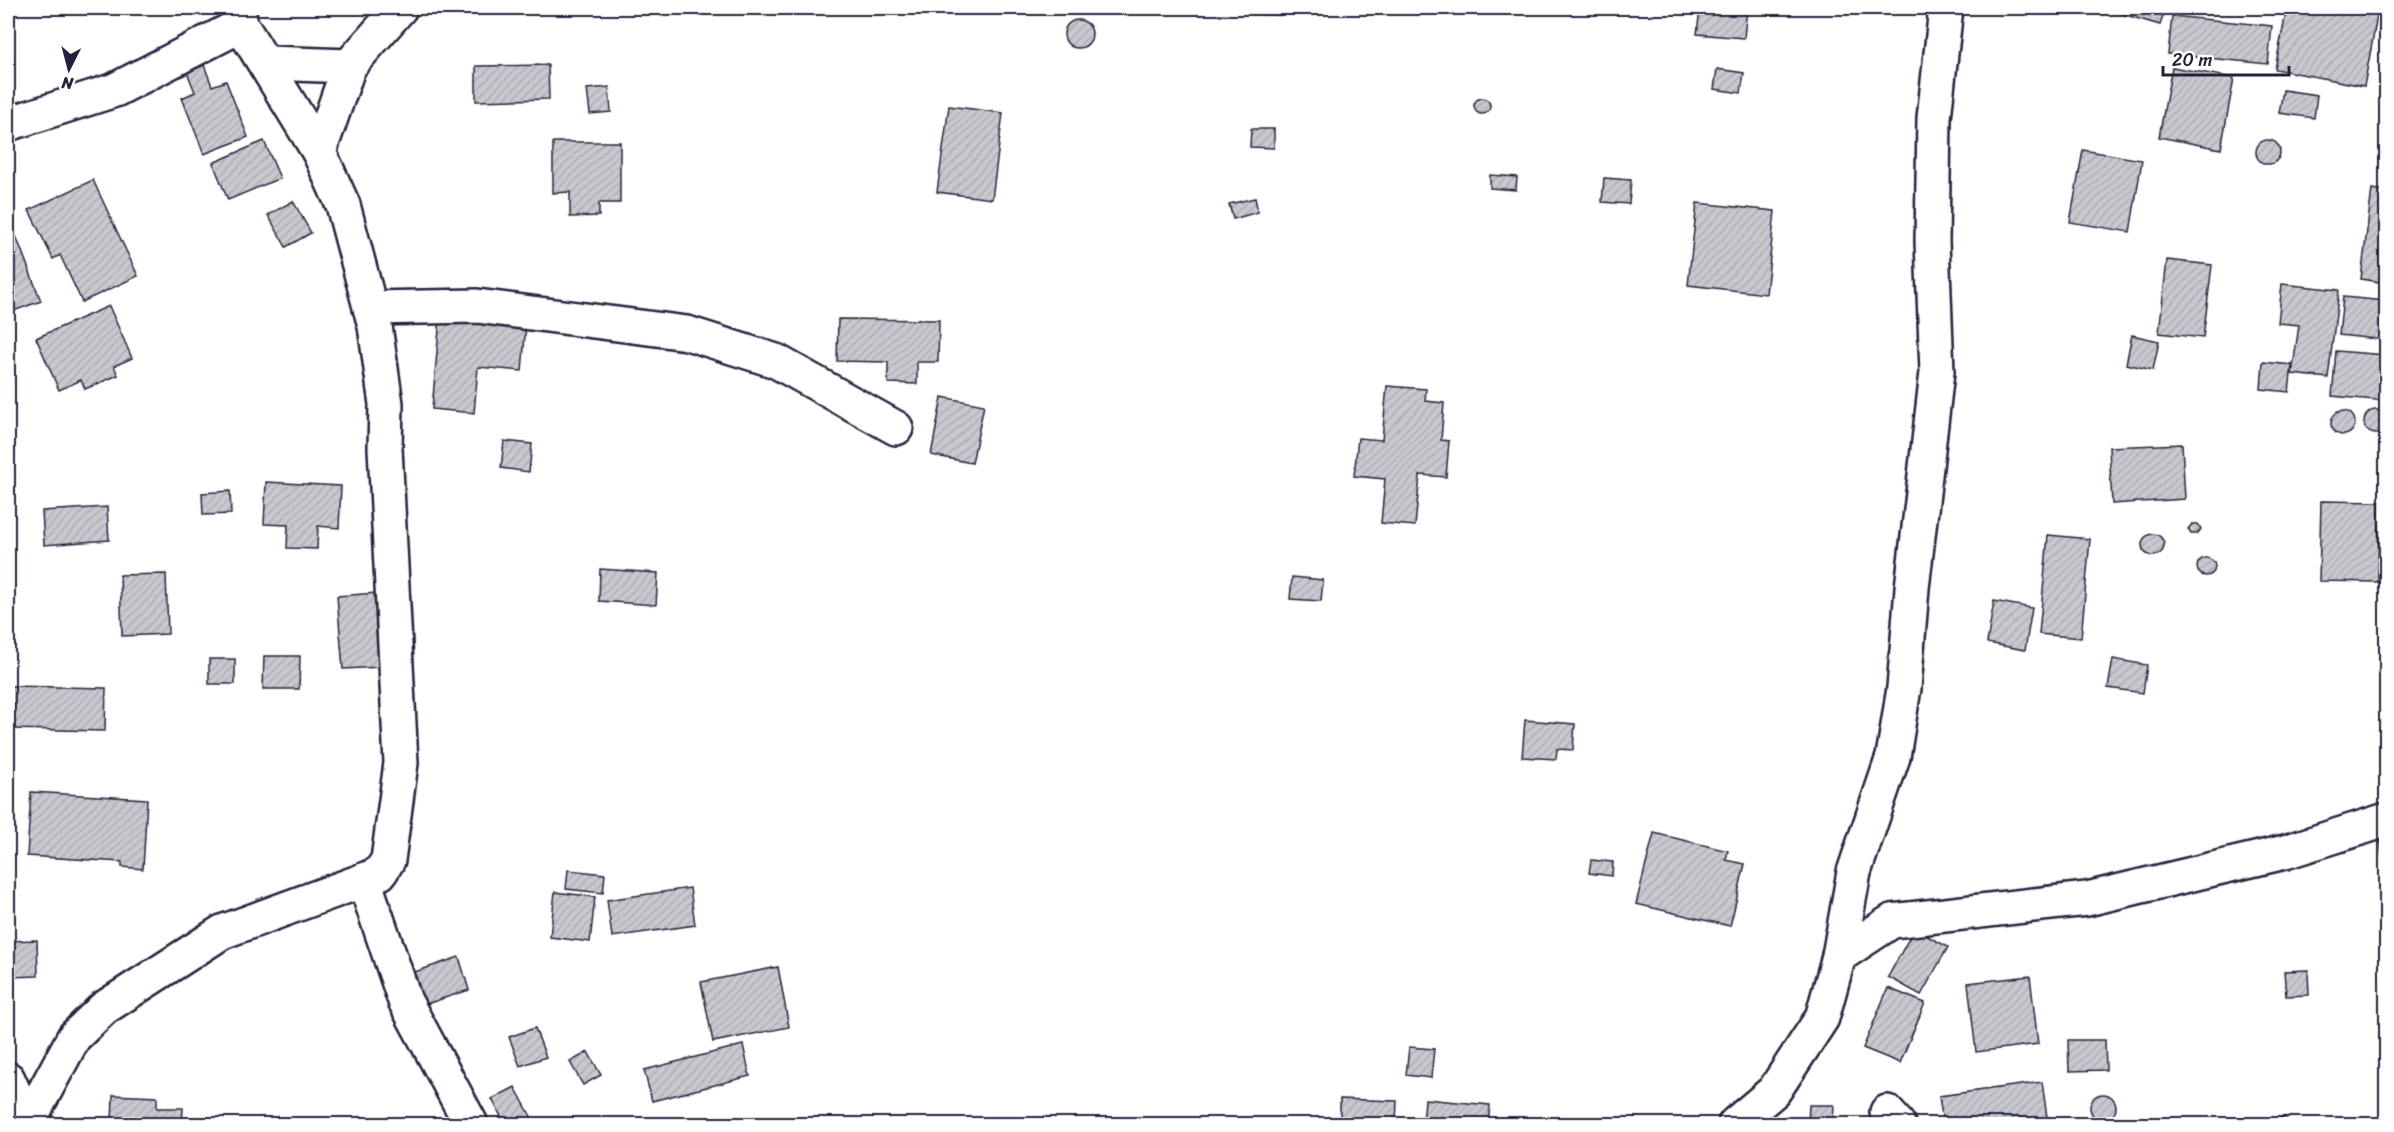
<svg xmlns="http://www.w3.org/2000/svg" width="2394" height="1132" viewBox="0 0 2394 1132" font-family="Sriracha,sans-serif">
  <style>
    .building { fill: url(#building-hatch); stroke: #22223b; stroke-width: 1.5 }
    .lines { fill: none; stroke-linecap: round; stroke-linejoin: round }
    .minor-casing { stroke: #22223b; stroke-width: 38 }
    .minor { stroke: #fff; stroke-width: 33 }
  </style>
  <defs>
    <pattern id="building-hatch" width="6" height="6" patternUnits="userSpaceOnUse" patternTransform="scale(1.5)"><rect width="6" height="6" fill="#c8c8cf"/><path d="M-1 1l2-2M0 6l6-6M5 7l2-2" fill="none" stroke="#acacb3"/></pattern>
  </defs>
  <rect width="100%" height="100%" fill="#fff"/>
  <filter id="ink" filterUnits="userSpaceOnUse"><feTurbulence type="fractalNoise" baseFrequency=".0167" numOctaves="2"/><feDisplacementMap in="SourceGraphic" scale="12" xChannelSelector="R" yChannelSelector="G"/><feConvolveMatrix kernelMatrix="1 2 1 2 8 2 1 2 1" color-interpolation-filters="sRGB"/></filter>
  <g filter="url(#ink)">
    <g class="building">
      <path d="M1254,8H1280V15L1253,14Z"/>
      <path d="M1700,8H1747L1744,38L1697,34Z"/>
      <path d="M2102,8H2166L2160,25Z"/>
      <path d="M2287,8H2361L2378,11L2364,86L2275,69Z"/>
      <path d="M2172,16L2272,26L2268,64L2168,54Z"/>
      <circle cx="1078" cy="34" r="14"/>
      <path d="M204,65L212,86L226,81L248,137L204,154L182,98L195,92L187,72Z"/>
      <path d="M548,65L549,99L476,101V66Z"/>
      <path d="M2172,67L2234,78L2221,149L2159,137Z"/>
      <path d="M1717,69L1744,73L1741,93L1714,89Z"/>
      <path d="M609,87L611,112L590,114L587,89Z"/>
      <path d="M2283,90L2317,95L2314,118L2279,113Z"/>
      <circle cx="1482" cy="106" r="8"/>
      <path d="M949,106L1003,113L992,199L937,192Z"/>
      <path d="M1251,129H1274V148L1250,147Z"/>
      <circle cx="2268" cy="152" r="12"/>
      <path d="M264,141L280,178L228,200L213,163Z"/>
      <path d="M553,142H620V203H599V216L570,217V192L553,193Z"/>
      <path d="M2083,150L2142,160L2130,232L2070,222Z"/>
      <path d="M1490,175L1517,177L1516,190L1490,188Z"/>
      <path d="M1604,178L1631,180L1629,204L1602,202Z"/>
      <path d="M93,180L138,276L82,302L60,255L53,259L29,210Z"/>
      <path d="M2372,189L2386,191V283L2361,279Z"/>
      <path d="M1255,198L1258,212L1233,219L1229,204Z"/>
      <path d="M293,201L311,233L286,247L268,215Z"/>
      <path d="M1697,203L1775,211L1766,294L1688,285Z"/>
      <path d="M8,215L41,301L8,313Z"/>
      <path d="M2167,260L2212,265L2203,338L2159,333Z"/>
      <path d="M2282,284L2339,290L2328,378L2292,374L2299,325L2278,323Z"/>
      <path d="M2343,297L2386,301V340L2339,335Z"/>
      <path d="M109,306L132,358L114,366L118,375L85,389L81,380L59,390L36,338Z"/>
      <path d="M440,317L526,324L522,371L478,367L474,413L432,409Z"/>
      <path d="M838,319L939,320L938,362H917V384L888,383V362L837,361Z"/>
      <path d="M2132,335L2159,341L2153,370L2126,364Z"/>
      <path d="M2336,351L2386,355V401L2332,396Z"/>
      <path d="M2263,362L2292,365L2289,392L2261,389Z"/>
      <path d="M1387,386L1426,389L1425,401L1444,403L1441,440L1449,441L1446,477L1420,475L1415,526L1381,523L1385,479L1354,476L1358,438L1382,440Z"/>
      <path d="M942,397L984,405L972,463L931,455Z"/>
      <circle cx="2376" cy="422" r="12"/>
      <circle cx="2343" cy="423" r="12"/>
      <path d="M504,441L532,444L529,472L501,468Z"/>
      <path d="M2182,444L2185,499L2112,504L2109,447Z"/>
      <path d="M266,482L341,486L339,528L318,526L317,549L287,548L288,525L264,524Z"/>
      <path d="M230,491L231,514L203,515L202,493Z"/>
      <path d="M2321,501L2379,502L2378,582L2319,581Z"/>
      <path d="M107,507L109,540L44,545L42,511Z"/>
      <path d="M2192,524H2198L2201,529L2197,534H2191L2188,529Z"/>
      <circle cx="2153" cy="545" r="11"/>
      <path d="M2048,535L2090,539L2081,638L2039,634Z"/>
      <circle cx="2206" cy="567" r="9"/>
      <path d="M600,569L658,573L656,605L599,601Z"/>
      <path d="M166,574L168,634L122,636L120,575Z"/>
      <path d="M1292,577L1323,580L1321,601L1290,599Z"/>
      <path d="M377,593L382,667L343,669L337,596Z"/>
      <path d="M1994,601L2032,608L2025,650L1987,643Z"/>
      <path d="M264,656H300L299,689H263Z"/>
      <rect x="209" y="659" width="26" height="25"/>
      <path d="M2113,659L2147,665L2143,693L2108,688Z"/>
      <path d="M2384,665H2386V734Z"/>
      <path d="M10,686L106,688L105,731L9,729Z"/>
      <path d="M1525,720L1575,724L1573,750L1557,749L1556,759L1522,757Z"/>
      <path d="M31,792L147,799L143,869L122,867V862L27,856Z"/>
      <path d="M2386,827V856H2382L2379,828Z"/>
      <path d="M1654,833L1728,851L1726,860L1745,864L1730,926L1636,904Z"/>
      <path d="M1591,860L1613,862L1612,876L1589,873Z"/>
      <path d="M568,870L605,874L603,893L566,889Z"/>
      <path d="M690,888L695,925L612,937L607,900Z"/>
      <path d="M555,892L595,897L590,942L550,937Z"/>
      <path d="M1914,929L1948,947L1921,995L1888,977Z"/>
      <path d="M37,940L38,976L8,977V941Z"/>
      <path d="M459,957L469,990L420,1006L409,974Z"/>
      <path d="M778,967L789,1027L713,1042L701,982Z"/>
      <path d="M2308,970L2309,995L2286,996L2284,971Z"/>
      <path d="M2030,976L2038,1044L1976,1052L1968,983Z"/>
      <path d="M1888,988L1925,1003L1900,1063L1863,1048Z"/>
      <path d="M535,1028L546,1057L520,1066L509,1037Z"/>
      <path d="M2068,1040H2105L2106,1070L2069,1071Z"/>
      <path d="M743,1045L750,1076L652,1101L644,1070Z"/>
      <path d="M1409,1047L1434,1049L1431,1078L1406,1075Z"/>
      <path d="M588,1052L601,1075L583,1085L570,1062Z"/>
      <path d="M2042,1082L2048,1124H1943L1939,1096Z"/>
      <path d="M515,1087L535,1124H505L492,1099Z"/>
      <circle cx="2103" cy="1107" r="13"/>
      <path d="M113,1095L157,1097V1108H183L182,1124H112Z"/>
      <path d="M1340,1099L1397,1101L1396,1124H1340Z"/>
      <path d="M1425,1099L1490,1105L1488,1124H1423Z"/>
      <path d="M1809,1105H1834L1833,1124H1808Z"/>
      <path d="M2285,1117L2287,1124H2246Z"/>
      <path d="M79,1118L97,1119L96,1124H79Z"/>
    </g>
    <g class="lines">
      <defs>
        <g id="minor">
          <path d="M267,63L349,66"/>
          <path d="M8,124L115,90L241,25"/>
          <path d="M319,152L349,66L400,8"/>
          <path d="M370,308L477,306L687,333L776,361L896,428"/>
          <path d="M364,880L405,1001L471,1124"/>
          <path d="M1839,956L1892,921L2087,899L2285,852L2386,820"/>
          <path d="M8,1079L28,1123"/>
          <path d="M1887,1112L1898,1124"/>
          <path d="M27,1124L74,1037L104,1008L222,932L364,880L380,873L388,860L401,763L385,448L386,404L375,326L343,205L319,152L241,25L238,8"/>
          <path d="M1735,1124L1774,1091L1822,1018L1839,956L1854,872L1893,757L1904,688L1912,588L1937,372L1932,241L1934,118L1946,8"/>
        </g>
      </defs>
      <use href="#minor" class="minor-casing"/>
      <use href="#minor" class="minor"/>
    </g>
  </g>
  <rect width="2394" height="1132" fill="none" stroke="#fff" stroke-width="30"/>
  <rect x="15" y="15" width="2364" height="1102" fill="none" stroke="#22223b" stroke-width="2" filter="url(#ink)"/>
  <g transform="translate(69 69) rotate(186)" stroke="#ffffff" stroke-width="4.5" paint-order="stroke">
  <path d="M0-4.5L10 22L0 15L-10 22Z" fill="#22223b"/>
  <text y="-9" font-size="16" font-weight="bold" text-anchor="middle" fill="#22223b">N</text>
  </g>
  <path d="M2163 66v9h126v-9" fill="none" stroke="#22223b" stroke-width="3"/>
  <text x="2172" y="66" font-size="18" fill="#22223b" stroke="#ffffff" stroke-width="4.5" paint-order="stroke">20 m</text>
</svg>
